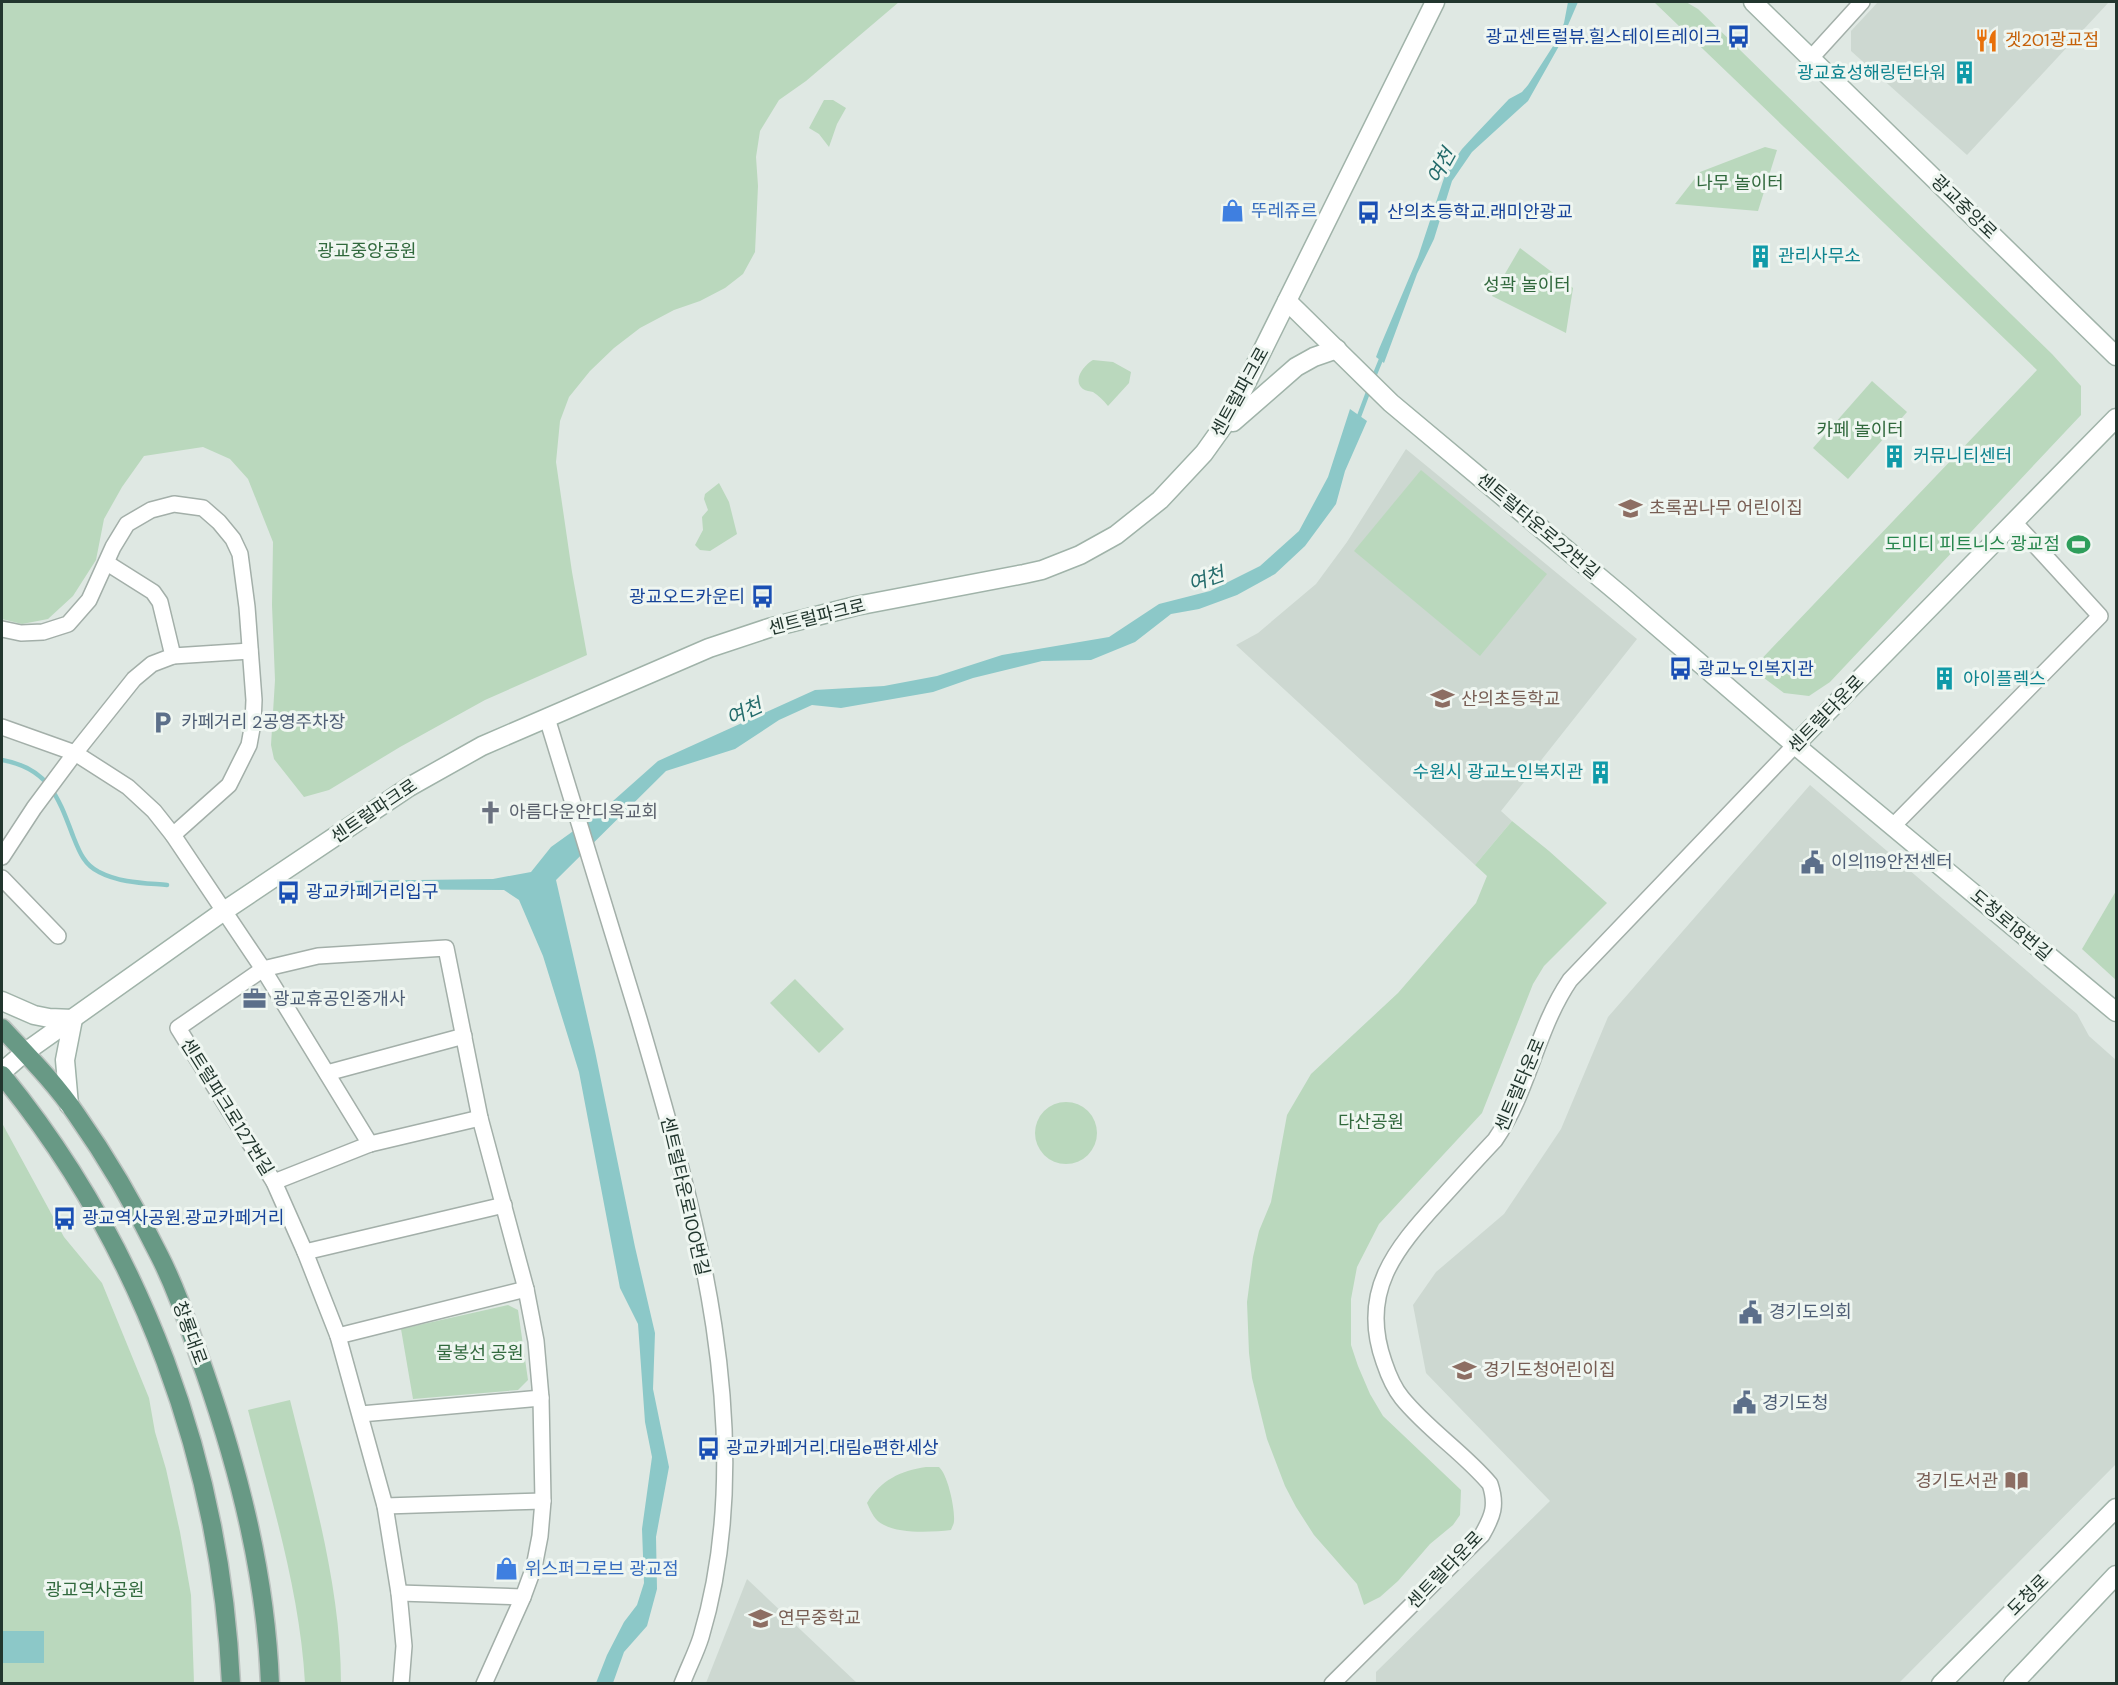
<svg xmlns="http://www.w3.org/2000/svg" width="2118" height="1685" viewBox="0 0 2118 1685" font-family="'DM Sans','Noto Sans KR',sans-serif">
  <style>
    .built { fill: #cdd8d1 }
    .green { fill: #bad8bd }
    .water { fill: #8cc8c8 }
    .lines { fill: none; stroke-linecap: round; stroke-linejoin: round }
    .stream { stroke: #8cc8c8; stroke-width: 4.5 }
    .street-casing { stroke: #a3afa9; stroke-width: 18 }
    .secondary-casing { stroke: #a0b3a9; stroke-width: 21 }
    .primary-casing { stroke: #bdc3c0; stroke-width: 21 }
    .street { stroke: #fff; stroke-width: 15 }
    .secondary { stroke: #fff; stroke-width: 18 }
    .primary { stroke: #689985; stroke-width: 18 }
    .labels { text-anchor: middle; stroke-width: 6; stroke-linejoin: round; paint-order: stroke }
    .transit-label { font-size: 18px; fill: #164399; stroke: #eff6f1; text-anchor: start }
    .food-label { font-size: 18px; fill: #c56008; stroke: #eff6f1; text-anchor: start }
    .culture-label { font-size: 18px; fill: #0d838f; stroke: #eff6f1; text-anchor: start }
    .park-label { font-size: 18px; fill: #31693d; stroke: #eff6f1 }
    .street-label { font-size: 18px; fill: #22362e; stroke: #eff6f1 }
    .shop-label { font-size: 18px; fill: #366cbe; stroke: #eff6f1; text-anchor: start }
    .education-label { font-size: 18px; fill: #785e54; stroke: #eff6f1; text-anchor: start }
    .leisure-label { font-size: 18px; fill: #27864d; stroke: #eff6f1; text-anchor: end }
    .service-label { font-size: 18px; fill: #4e5e75; stroke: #eff6f1; text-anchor: start }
    .worship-label { font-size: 18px; fill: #5b616d; stroke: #eff6f1; text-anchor: start }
    .water-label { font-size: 20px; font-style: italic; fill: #236b6b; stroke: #eff6f1 }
  </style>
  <rect width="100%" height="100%" fill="#dfe8e3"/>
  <g class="built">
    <path d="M1878,2H2109L1967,155L1851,51V31Z"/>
    <path d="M1406,449L1637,639L1501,811L1512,821L1475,865L1236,645L1258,633L1316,584L1347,542Z"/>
    <path d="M1810,785L2077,1014L2089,1036L2116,1060V1464L1899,1683H1376V1672L1550,1501L1426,1373L1413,1305L1436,1272L1504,1214L1561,1129L1608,1017Z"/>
    <path d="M747,1579L857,1683H706Z"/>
  </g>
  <g class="green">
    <path d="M2,2H899L806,81L779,100L760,131L756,157L758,186L755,252L743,274L725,288L700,301L674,310L640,328L614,348L590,371L569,397L560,421L556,462L572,572L587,655L485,700L400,747L329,790L304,797L274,759L271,745L275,680L272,605L273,542L248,479L230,459L203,447L144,456L122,487L104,519L96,560L73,596L48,619L22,624L2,619Z"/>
    <path d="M1654,2H1686L1698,9L2052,354L2081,386V415L1830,682L1809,696L1784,693L1752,669L2037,370Z"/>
    <path d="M824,100H833L846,108L837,124L829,147L819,134L809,128Z"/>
    <path d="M1765,147L1777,150L1758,211L1675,204L1700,172Z"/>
    <path d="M1520,248L1573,288L1566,333L1492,296Z"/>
    <path d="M1093,360L1113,362L1131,372L1129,383L1108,406C1103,400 1099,396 1093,392C1090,391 1086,391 1083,389C1072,380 1084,365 1093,360Z"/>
    <path d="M1872,381L1907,412L1848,479L1813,448Z"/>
    <path d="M1421,470L1547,574L1480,656L1354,551Z"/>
    <path d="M719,483L729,502L737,534L710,551L700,550L695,545L703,530L702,517L708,510L704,499L705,494Z"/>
    <path d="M1512,821L1549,851L1607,903L1544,966L1533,984L1482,1113L1379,1224L1357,1267L1351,1299V1345L1358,1366L1370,1394L1383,1416L1461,1490L1460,1515L1453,1525L1430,1544L1398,1581L1380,1597L1364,1605L1357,1584L1314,1535L1296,1507L1285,1486L1267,1439L1252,1378L1249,1353L1247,1302L1253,1257L1259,1231L1271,1202L1287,1115L1311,1074L1398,993L1476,903L1487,876L1475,865Z"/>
    <path d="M2116,891V980L2082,949Z"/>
    <path d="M795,979L844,1029L819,1053L770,1003Z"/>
    <circle cx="1066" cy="1133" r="31"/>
    <path d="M2,1123L64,1237L102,1283L149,1398L155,1432L166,1469L180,1532L191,1595L194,1683H2Z"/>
    <path d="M508,1305L518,1310L528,1380L518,1390L413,1399L401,1329Z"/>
    <path d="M290,1400C313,1492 341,1588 341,1683H305C300,1591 271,1499 248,1410Z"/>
    <path d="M926,1467H939C948,1475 955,1509 954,1521C954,1524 952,1527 951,1530C933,1532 901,1534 884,1525C875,1521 871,1512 867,1503C881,1480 900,1471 926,1467Z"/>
  </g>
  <g class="water">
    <path d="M1568,2H1578L1559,46L1528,101L1472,152L1452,181L1434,239L1417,274L1384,363L1376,357L1379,349L1418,257L1446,172L1462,149L1474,136L1509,99L1522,92L1528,85L1557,40L1564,23Z"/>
    <path d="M1350,409L1367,421L1345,471L1336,504L1305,546L1275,574L1237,595L1199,609L1171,614L1135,642L1091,660L1042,661L973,678L933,692L841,708L812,705L779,720L735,749L666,771L556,880L595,1051L635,1247L655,1333L653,1389L669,1467L656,1537L657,1589L647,1626L624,1652L613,1683H596L607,1655L624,1622L637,1605L644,1583L642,1529L652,1457L645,1422L638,1324L620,1288L579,1072L543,956L519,900L504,890L346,889L345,881L493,879L531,872L551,847L604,809L658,761L815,690L884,686L937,676L1002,655L1109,637L1159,604L1210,591L1260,566L1299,531L1328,477Z"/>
    <rect x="3" y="1631" width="41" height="32"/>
  </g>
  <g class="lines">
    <g class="stream">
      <path d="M1373,379L1382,357"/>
      <path d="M1358,419L1370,387"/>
      <path d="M2,760C48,768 58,796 73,836C79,851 84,865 99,872C120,883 145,883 167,885"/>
    </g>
    <defs>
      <g id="street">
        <path d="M1811,58L1862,2"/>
        <path d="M2,629L21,633L43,632L68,624L89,600L113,547L127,524L151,510L174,504L203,508L219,522L233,539L240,554L247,607L254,700L253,723L249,745L229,785L173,835"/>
        <path d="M173,656L250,651"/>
        <path d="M547,718C578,818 609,918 639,1019C696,1213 761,1437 701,1637C696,1653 688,1668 682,1684"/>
        <path d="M2,727L75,753L128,787L154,811L173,835L263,969L370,1144"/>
        <path d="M1893,826L2100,616L2014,522"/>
        <path d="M2,857L34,808L75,753L134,679L152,664L173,656L160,602L153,592L107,563"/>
        <path d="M2,878L58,936"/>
        <path d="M327,1073L464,1036"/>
        <path d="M274,1182L370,1144L480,1118"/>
        <path d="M305,1252L504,1205"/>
        <path d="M338,1336L526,1289"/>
        <path d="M361,1414L541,1398"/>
        <path d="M385,1506L543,1501"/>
        <path d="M399,1593L523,1597"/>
        <path d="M401,1684L404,1646L399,1593L385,1506L338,1336L305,1252L274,1182L178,1028L263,969L318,956L446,948L480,1118L526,1289L536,1341L541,1398L543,1501L540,1536L534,1567L523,1597L484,1684"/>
        <path d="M1332,1684L1482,1535C1493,1516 1497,1505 1490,1484C1464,1453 1428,1430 1402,1398C1393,1387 1388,1374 1384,1362C1359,1292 1395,1249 1440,1200C1458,1180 1476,1160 1495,1140C1529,1091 1536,1030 1570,980L1795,745"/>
      </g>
      <g id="secondary">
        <path d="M1753,2L2116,356"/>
        <path d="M1287,301L1391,403L1623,597L1795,745L2116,1012"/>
        <path d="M1233,422L1296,367L1314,357L1337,349"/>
        <path d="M1795,745L2116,418"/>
        <path d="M2,1001L34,1015L49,1018L73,1019L65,1060L69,1105"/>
        <path d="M2,1072L24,1053L224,911L409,787L482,746L709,648L769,628L856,606L1024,574L1042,570L1080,555L1116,535L1160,500L1204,453L1229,418L1435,2"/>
        <path d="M1941,1684L2116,1508"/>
        <path d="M2013,1684L2116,1575"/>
      </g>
      <g id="primary">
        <path d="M2,1028C27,1055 55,1083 76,1114C107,1158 135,1206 159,1255C178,1292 191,1334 205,1373C240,1474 266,1577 270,1684"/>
        <path d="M2,1075C142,1246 221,1463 231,1684"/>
      </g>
    </defs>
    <use href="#street" class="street-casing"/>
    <use href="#secondary" class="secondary-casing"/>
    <use href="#primary" class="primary-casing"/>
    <use href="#street" class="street"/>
    <use href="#secondary" class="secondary"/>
    <use href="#primary" class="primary"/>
  </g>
  <defs>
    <symbol id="bus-bare" viewBox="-9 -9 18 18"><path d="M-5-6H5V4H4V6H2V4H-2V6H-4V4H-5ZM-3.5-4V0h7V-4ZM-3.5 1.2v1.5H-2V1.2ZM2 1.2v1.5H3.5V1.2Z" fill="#1a4fb4" stroke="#eff6f1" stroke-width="2.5" paint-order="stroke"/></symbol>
    <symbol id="restaurant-bare" viewBox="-9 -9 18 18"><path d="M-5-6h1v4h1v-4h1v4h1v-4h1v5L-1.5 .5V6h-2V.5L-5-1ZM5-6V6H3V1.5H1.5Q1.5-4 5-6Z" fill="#e8710a" stroke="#eff6f1" stroke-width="2.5" paint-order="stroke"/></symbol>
    <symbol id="building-bare" viewBox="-9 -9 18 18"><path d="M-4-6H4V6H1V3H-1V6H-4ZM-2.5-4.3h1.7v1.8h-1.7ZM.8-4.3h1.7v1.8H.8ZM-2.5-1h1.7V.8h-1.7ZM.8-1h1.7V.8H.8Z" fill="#0f9aa8" stroke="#eff6f1" stroke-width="2.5" paint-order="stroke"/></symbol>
    <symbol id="shop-bare" viewBox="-9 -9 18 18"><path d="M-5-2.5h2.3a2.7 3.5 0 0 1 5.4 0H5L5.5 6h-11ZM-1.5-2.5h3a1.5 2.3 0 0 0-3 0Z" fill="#3f7fe0" stroke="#eff6f1" stroke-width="2.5" paint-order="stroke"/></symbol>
    <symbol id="school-bare" viewBox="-9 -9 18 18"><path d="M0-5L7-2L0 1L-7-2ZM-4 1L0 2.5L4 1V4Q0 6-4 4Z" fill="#8d6e63" stroke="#eff6f1" stroke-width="2.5" paint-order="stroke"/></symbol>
    <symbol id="stadium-bare" viewBox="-9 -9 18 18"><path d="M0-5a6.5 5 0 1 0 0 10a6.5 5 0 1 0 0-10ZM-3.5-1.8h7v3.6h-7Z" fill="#2e9e5b" stroke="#eff6f1" stroke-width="2.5" paint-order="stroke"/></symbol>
    <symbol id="parking-bare" viewBox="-9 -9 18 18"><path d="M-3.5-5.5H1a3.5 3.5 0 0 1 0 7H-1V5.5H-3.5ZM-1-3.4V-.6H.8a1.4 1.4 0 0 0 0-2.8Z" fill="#5c6f8a" stroke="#eff6f1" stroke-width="2.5" paint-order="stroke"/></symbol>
    <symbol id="church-bare" viewBox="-9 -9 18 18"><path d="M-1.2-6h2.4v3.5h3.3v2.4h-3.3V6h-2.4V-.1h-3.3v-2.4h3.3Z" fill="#6b7280" stroke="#eff6f1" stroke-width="2.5" paint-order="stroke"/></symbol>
    <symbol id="civic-bare" viewBox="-9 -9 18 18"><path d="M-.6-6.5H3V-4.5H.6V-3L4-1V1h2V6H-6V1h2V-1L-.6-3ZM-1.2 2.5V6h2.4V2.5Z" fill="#5c6f8a" stroke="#eff6f1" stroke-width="2.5" paint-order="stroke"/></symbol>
    <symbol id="office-bare" viewBox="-9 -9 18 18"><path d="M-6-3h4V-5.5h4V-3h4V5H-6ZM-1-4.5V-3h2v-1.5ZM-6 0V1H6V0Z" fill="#5c6f8a" stroke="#eff6f1" stroke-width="2.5" paint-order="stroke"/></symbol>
    <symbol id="library-bare" viewBox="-9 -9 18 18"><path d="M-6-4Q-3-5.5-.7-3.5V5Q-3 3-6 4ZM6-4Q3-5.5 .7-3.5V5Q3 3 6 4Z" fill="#8d6e63" stroke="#eff6f1" stroke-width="2.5" paint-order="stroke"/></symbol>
  </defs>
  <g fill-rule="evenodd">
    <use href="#bus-bare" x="1722" y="20" width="33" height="33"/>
    <use href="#restaurant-bare" x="1970" y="24" width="33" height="33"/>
    <use href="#building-bare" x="1948" y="56" width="33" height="33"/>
    <use href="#shop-bare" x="1216" y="194" width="33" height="33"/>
    <use href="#bus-bare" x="1352" y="196" width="33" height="33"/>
    <use href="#building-bare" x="1744" y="240" width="33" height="33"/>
    <use href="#building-bare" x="1878" y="440" width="33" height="33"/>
    <use href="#school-bare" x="1614" y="492" width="33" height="33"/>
    <use href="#stadium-bare" x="2062" y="528" width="33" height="33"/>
    <use href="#bus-bare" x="746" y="580" width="33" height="33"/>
    <use href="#bus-bare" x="1664" y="652" width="33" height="33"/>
    <use href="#building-bare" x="1928" y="662" width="33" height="33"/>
    <use href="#school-bare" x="1426" y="682" width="33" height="33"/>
    <use href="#parking-bare" x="146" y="706" width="33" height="33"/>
    <use href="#building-bare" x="1584" y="756" width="33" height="33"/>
    <use href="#church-bare" x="474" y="796" width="33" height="33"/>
    <use href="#civic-bare" x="1796" y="846" width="33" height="33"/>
    <use href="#bus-bare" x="272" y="876" width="33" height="33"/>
    <use href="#office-bare" x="238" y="982" width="33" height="33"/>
    <use href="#bus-bare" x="48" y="1202" width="33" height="33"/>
    <use href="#civic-bare" x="1734" y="1296" width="33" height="33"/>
    <use href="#school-bare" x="1448" y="1354" width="33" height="33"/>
    <use href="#civic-bare" x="1728" y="1386" width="33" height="33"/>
    <use href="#bus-bare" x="692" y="1432" width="33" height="33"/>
    <use href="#library-bare" x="2000" y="1464" width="33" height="33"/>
    <use href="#shop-bare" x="490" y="1552" width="33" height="33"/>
    <use href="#school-bare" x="744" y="1602" width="33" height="33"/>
  </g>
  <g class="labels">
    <g class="transit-label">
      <text x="1721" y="43" text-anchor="end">광교센트럴뷰.힐스테이트레이크</text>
      <text x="1387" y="218">산의초등학교.래미안광교</text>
      <text x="745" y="603" text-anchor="end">광교오드카운티</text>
      <text x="1698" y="675">광교노인복지관</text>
      <text x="306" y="898">광교카페거리입구</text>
      <text x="82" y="1224">광교역사공원.광교카페거리</text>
      <text x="726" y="1454">광교카페거리.대림e편한세상</text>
    </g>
    <g class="food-label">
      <text x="2005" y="46">겟201광교점</text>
    </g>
    <g class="culture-label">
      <text x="1946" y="79" text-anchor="end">광교효성해링턴타워</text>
      <text x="1778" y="262">관리사무소</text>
      <text x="1913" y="462">커뮤니티센터</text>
      <text x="1963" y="685">아이플렉스</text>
      <text x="1583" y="778" text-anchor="end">수원시 광교노인복지관</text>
    </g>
    <g class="park-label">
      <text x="1740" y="189">나무 놀이터</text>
      <text x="367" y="257">광교중앙공원</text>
      <text x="1527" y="291">성곽 놀이터</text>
      <text x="1860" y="436">카페 놀이터</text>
      <text x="1371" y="1128">다산공원</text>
      <text x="480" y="1359">물봉선 공원</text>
      <text x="95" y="1596">광교역사공원</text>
    </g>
    <g class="street-label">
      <text transform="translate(1964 207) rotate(44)" y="6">광교중앙로</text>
      <text transform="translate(1240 392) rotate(-61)" y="6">센트럴파크로</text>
      <text transform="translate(1538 526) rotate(40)" y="6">센트럴타운로22번길</text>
      <text transform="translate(817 617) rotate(-14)" y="6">센트럴파크로</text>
      <text transform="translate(1826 714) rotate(-46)" y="6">센트럴타운로</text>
      <text transform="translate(374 811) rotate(-34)" y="6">센트럴파크로</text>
      <text transform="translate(2011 925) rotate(40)" y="6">도청로18번길</text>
      <text transform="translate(1520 1085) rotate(-67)" y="6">센트럴타운로</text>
      <text transform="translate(227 1107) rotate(58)" y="6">센트럴파크로127번길</text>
      <text transform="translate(685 1196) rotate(77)" y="6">센트럴타운로100번길</text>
      <text transform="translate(190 1333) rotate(70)" y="6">창룡대로</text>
      <text transform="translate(1445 1570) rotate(-46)" y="6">센트럴타운로</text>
      <text transform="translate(2028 1595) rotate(-45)" y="6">도청로</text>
    </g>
    <g class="shop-label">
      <text x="1251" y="217">뚜레쥬르</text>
      <text x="525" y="1575">위스퍼그로브 광교점</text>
    </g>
    <g class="education-label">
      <text x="1649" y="514">초록꿈나무 어린이집</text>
      <text x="1461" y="705">산의초등학교</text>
      <text x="1483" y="1376">경기도청어린이집</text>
      <text x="1998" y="1487" text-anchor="end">경기도서관</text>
      <text x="778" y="1624">연무중학교</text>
    </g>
    <g class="leisure-label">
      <text x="2060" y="550">도미디 피트니스 광교점</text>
    </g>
    <g class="service-label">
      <text x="181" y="728">카페거리 2공영주차장</text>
      <text x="1831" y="868">이의119안전센터</text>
      <text x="273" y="1005">광교휴공인중개사</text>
      <text x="1769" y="1318">경기도의회</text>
      <text x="1762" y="1409">경기도청</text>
    </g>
    <g class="worship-label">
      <text x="509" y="818">아름다운안디옥교회</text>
    </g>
    <g class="water-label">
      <text transform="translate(1441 166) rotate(-61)" y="7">여천</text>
      <text transform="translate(1206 579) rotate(-19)" y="7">여천</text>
      <text transform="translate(744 712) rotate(-25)" y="7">여천</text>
    </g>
  </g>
  <rect width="2118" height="1685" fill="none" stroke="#22362e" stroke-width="6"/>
</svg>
